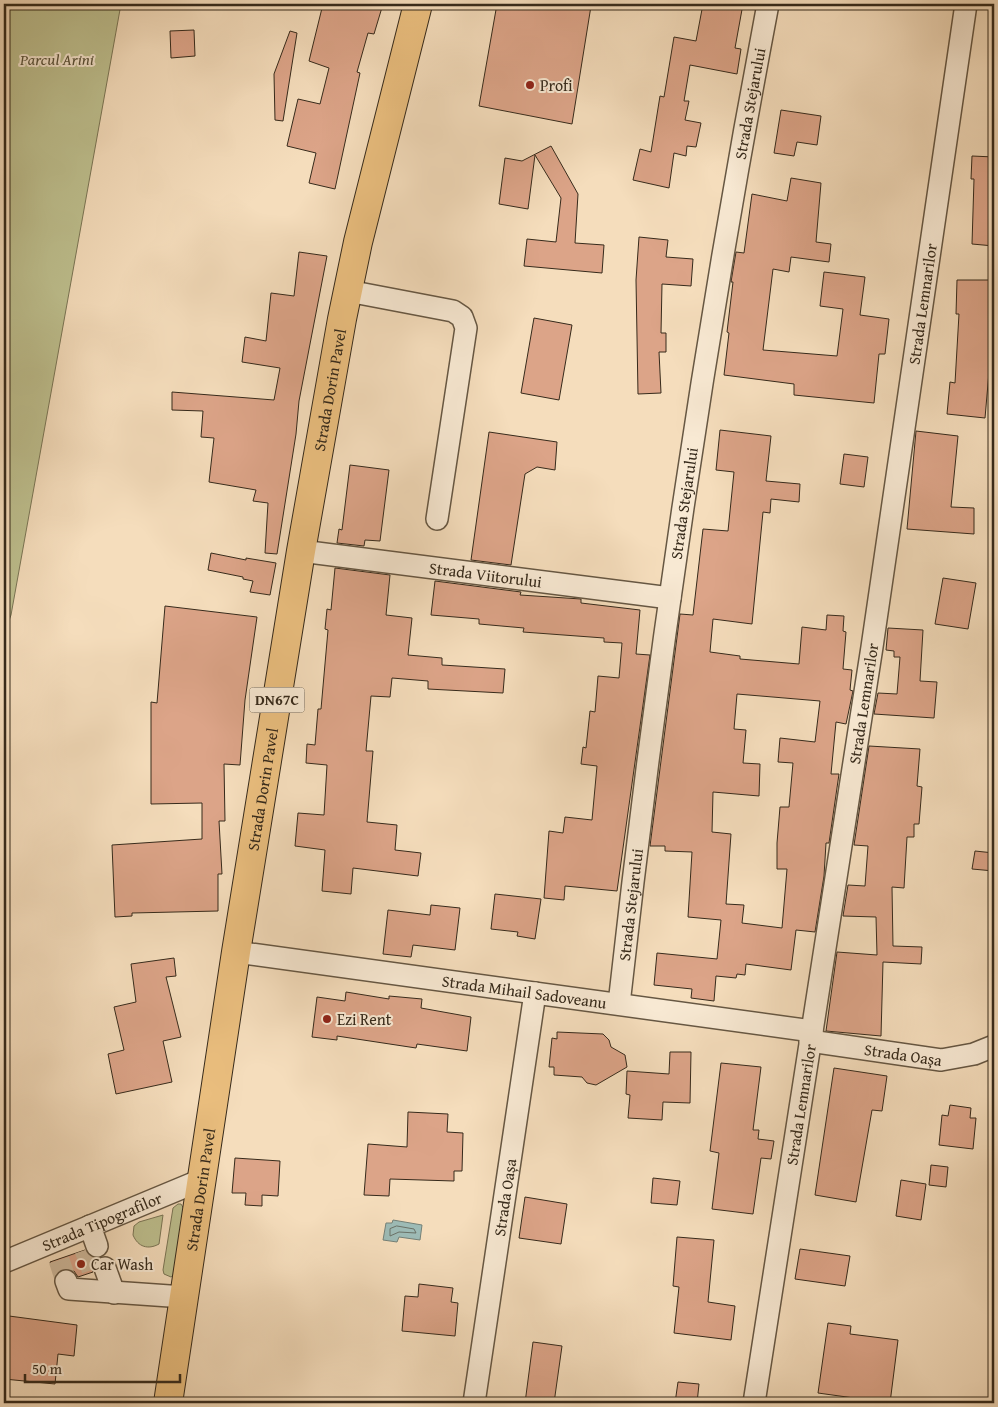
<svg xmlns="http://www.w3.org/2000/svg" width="998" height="1407" viewBox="0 0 998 1407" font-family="'Gentium Book Plus',serif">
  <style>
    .green { fill: #bec08f; stroke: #7a7555 }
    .water { fill: #9dbbb6; stroke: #748178 }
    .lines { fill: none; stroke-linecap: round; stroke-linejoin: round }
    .shore { stroke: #6a7268; stroke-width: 1 }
    .building { fill: #dca488; stroke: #362a1b; fill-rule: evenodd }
    .minor-tunnel { stroke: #cfb99c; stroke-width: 21; stroke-dasharray: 21 11; stroke-linecap: butt }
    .minor-casing { stroke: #665743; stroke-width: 24 }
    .major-casing { stroke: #362a1b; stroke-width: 30 }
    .minor { stroke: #f8e9d3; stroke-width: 21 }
    .major { stroke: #eabe7e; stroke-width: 28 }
    .poi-dot { fill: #8f2418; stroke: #f8e9d3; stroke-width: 2 }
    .labels { text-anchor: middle; stroke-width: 4; stroke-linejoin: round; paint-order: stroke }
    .shield { fill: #f8e9d3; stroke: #706352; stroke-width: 1 }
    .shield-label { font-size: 15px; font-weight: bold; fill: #362a1b }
    .park-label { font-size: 16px; font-style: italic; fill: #585038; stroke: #f8e9d3 }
    .poi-label { font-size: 16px; fill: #362a1b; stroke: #f8e9d3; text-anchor: start }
    .street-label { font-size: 16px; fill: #362a1b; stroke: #f8e9d3 }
  </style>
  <rect width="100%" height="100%" fill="#f5ddbc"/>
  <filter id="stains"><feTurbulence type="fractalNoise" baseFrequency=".004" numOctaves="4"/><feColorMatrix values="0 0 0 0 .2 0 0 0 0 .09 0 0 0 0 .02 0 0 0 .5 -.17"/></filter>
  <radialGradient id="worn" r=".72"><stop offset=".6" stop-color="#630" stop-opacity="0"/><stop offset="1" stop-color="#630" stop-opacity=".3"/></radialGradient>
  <g class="green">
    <path d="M4,4H121L11,615L4,634Z"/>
    <path d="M178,1204H181L184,1209L174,1275L171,1277L164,1274L163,1270L173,1208Z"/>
    <path d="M163,1215L159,1244C148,1250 138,1247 133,1235L134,1226L139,1222Z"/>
  </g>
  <path class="water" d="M393,1220L422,1225L420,1240L399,1237L397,1242L383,1240L386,1223H392Z"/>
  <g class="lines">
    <path class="shore" d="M397,1226L414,1229L416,1233L399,1232L390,1236V1229Z"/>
  </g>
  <g class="building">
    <path d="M323,4H383L374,34L368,33L357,72L360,73L335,189L309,183L316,153L287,146L298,99L320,104L329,68L309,61Z"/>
    <path d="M497,4H576L591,6L572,124L479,106Z"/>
    <path d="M703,4H743L735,48L741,49L737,74L690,65L684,101H689L685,120L701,123L696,147L687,146L686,156L674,153L669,188L633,180L640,149L651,152L660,96L664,97L674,37L696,41Z"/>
    <path d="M194,30L195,56L171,58L170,31Z"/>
    <path d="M290,31L297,33L283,121L275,120L274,74Z"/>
    <path d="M781,110L821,116L817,145L797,142L794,156L774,153Z"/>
    <path d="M551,146L578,194L575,243L604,245L602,273L524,266L527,239L556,242L561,198L535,155L528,209L499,204L505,158L522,161Z"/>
    <path d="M972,156L994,157V246L972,244L974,179H971Z"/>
    <path d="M791,178L821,183L816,242L831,244L829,262L791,257L789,272L773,269L763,350L837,356L843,309L820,306L824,272L865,277L860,315L889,319L885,354H879L874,403L794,395V384L724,375L729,333L727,332L733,282H731L736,252L744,253L752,194L787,201Z"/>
    <path d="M639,237L668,240L666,257L693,259L691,286L662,284L661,333H666V352H659L661,393L638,394L636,280Z"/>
    <path d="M299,252L327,256L299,401L296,434L277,554L265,553L268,503L253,501L256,490L209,482L214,438L201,437L203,411L172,410V392L274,400L280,368L242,362L245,337L266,341L271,293L294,296Z"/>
    <path d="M957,280H994V372H989L985,418L947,414L950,382L955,383L959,314H956Z"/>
    <path d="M534,318L572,325L559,400L521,393Z"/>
    <path d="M720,430L771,436L766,481L800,484L799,502L771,499L770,513L763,512L752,624L713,619L710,652L740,656V659L799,664L802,627L826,630L827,615L844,616L843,631L846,632L843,669L852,670L850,690L853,691L846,724L836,722L831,774H839L829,843H826L824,876L815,932L796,930L791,970L746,964L745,975L737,974L736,978L716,976L714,1001L691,998L692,989L654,985L657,953L717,959L721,920L688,917L692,852L665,851V846H650L680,614L693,615L703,529L728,531L734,472L716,470ZM737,694L820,701L815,742L780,738L778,762L793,763L789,807H780L777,843V869H787L782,928L742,923L744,905L726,904L731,834L712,832L713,792L759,796L760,764L743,763L746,730L734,729Z"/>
    <path d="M916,431L958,436L951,507L974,508V534L907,529Z"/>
    <path d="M489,432L557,442L555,470L537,467L525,474L511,565L471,560Z"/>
    <path d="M844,454L868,457L864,487L840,484Z"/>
    <path d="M350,465L389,470L380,541L365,540L364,546L337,543L339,529L342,530Z"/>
    <path d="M211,553L246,560V558L276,563L270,595L250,592L253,581L243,579V577L208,570Z"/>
    <path d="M335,568L390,575L386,615L412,618L408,655L442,658V665L505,669L503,693L428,689V681L392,678L390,697L371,696L366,751H373L367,822L397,825L395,850L421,853L418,876L353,868L351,894L322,891L325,850L295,846L298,813L324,815L327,765L306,763L307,744L315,745L318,709H321L328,630L325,629L327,609L331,610Z"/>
    <path d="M943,578L976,583L968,629L935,624Z"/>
    <path d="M435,581L521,592L520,595L581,599V603L640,610L636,654L650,655L617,891L565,886L564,900L544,898L549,831L563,833L565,817L592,820L597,766L581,764L583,747L586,748L590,711L595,712L598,676L619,678L622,643L604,642V638L523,632L524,628L479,624V619L431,615Z"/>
    <path d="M165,606L257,617L245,700L240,765L224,764L225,821H219L222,874H218V911L132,913V916L115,917L112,845L202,839V803L151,804V702L157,703Z"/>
    <path d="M888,628L923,630L920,681L937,682L934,718L874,714L878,693L897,694L900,657H894V651L886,650Z"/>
    <path d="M869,746L920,749L917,786L922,787L919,824H914V837H907L904,888L892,887L893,946L922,947L921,964L883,962L881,1036L826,1031L837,952L877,955L876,917L843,916L848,885L865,886L868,846L854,845Z"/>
    <path d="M975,851L994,853V871L972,869Z"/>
    <path d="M495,894L541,899L535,939L517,936L518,932L491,929Z"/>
    <path d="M431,905L460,908L455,950L413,945L411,957L383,954L388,910L430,915Z"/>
    <path d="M174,958L176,976L166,977L181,1037L163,1041L172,1082L116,1094L108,1054L124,1050L114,1007L136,1002L131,964Z"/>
    <path d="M346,992L389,999V996L422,999L421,1008L471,1017L467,1051L417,1044L416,1048L337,1036V1040L312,1037L317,997L345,1001Z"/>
    <path d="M557,1032L603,1034L609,1040L611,1047L625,1055L627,1067L596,1085L587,1083L582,1077L554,1075V1067H549L552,1038L557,1039Z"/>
    <path d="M670,1052H691L690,1103L663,1102L662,1120L628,1118L630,1095L626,1094L627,1071L669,1074Z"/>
    <path d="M721,1063L761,1067L753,1130H759L758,1139L774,1141L771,1159L761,1158L753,1214L712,1209L719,1153L710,1151Z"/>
    <path d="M834,1068L887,1076L882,1111L872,1110L856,1202L815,1195Z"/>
    <path d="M950,1105L971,1108L970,1118H976L973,1149L939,1145L942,1115L948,1116Z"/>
    <path d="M408,1112L448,1114L447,1132L463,1133L462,1171H454V1181L390,1179L389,1196L364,1195L368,1144L407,1147Z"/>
    <path d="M235,1158L280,1161L278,1196L262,1195V1206L245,1205L246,1193H232Z"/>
    <path d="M931,1165L948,1167L946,1187L929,1185Z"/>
    <path d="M653,1178L680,1181L677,1205L651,1203Z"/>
    <path d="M901,1180L926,1184L921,1220L896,1216Z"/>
    <path d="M525,1197L567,1204L561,1244L519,1238Z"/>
    <path d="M677,1237L714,1240L708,1302L735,1306L731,1340L674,1333L679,1287L673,1286Z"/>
    <path d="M800,1249L850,1256L845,1286L795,1279Z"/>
    <path d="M85,1250L89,1256L98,1258L93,1265V1272L78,1277L74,1271L62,1269L55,1276L50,1262Z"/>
    <path d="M419,1284L453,1288L451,1302L458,1303L455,1336L402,1331L405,1296L418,1297Z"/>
    <path d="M9,1316L77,1325L74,1356L58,1354L55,1384L4,1379Z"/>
    <path d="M828,1323L851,1326L850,1334L898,1340L890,1403L818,1393Z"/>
    <path d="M533,1342L562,1346L554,1403H525Z"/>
    <path d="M678,1382L699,1384L697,1403H675Z"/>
  </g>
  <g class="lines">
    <g class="minor-tunnel">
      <path d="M85,1250L93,1272"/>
      <path d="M59,1260L66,1281"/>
    </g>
    <defs>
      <g id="minor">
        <path d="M348,291L453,311L462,317L466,328L437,519"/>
        <path id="s1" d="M301,551L670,598"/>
        <path id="s2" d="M236,952L812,1031"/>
        <path id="s3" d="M619,1004C656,669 705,335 768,4"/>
        <path id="s4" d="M810,1041L941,1060L974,1054L994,1046"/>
        <path d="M90,1226L97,1246"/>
        <path id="s5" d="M4,1262L201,1180"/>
        <path d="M105,1268L114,1293"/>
        <path d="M66,1281L69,1289L184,1297"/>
        <path id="s6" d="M474,1403L535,993"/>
        <path id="s7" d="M754,1403L872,647L966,4"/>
      </g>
      <g id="major">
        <path id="s8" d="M168,1403L236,952L301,551L342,319L358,242L418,4"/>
      </g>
    </defs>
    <use href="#minor" class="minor-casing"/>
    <use href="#major" class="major-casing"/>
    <use href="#minor" class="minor"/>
    <use href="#major" class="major"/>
  </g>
  <g class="poi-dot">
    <circle cx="530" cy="85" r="5"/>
    <circle cx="327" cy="1019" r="5"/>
    <circle cx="81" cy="1264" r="5"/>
  </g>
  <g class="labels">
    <rect class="shield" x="249.5" y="687.5" width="55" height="25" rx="4"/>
    <g class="shield-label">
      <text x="277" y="705">DN67C</text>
    </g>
    <g class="park-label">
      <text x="57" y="65">Parcul Arini</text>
    </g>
    <g class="poi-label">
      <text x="540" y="91">Profi</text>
      <text x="337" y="1025">Ezi Rent</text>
      <text x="91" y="1270">Car Wash</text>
    </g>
    <g class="street-label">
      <text dy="6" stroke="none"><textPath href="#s3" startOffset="910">Strada Stejarului</textPath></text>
      <text dy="6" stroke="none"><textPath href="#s7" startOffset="1112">Strada Lemnarilor</textPath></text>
      <text dy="6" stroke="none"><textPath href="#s8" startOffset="1026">Strada Dorin Pavel</textPath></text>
      <text dy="6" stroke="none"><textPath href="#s3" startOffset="505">Strada Stejarului</textPath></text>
      <text dy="6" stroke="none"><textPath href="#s1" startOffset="186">Strada Viitorului</textPath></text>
      <text dy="6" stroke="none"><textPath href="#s7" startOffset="708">Strada Lemnarilor</textPath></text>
      <text dy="6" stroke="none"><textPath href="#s8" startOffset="621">Strada Dorin Pavel</textPath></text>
      <text dy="6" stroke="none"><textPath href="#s3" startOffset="100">Strada Stejarului</textPath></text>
      <text dy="6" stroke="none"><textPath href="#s2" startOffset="291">Strada Mihail Sadoveanu</textPath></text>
      <text dy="6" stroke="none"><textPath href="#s4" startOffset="94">Strada Oașa</textPath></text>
      <text dy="6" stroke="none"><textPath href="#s7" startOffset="302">Strada Lemnarilor</textPath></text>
      <text dy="6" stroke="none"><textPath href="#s8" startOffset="216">Strada Dorin Pavel</textPath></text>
      <text dy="6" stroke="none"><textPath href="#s6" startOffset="208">Strada Oașa</textPath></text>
      <text dy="6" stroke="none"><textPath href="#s5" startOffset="106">Strada Tipografilor</textPath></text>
    </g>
  </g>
  <rect width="998" height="1407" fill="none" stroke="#f5ddbc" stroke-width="20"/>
  <rect x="5" y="5" width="988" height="1397" fill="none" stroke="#362a1b" stroke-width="2.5"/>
  <rect x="10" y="10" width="978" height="1387" fill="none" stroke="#362a1b"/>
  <path d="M25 1374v8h155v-8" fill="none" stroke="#362a1b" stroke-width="2.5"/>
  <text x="32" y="1374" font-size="15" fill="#362a1b" stroke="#f8e9d3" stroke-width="4" paint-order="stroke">50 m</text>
  <rect width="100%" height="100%" filter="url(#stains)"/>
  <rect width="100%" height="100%" fill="url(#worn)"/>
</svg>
